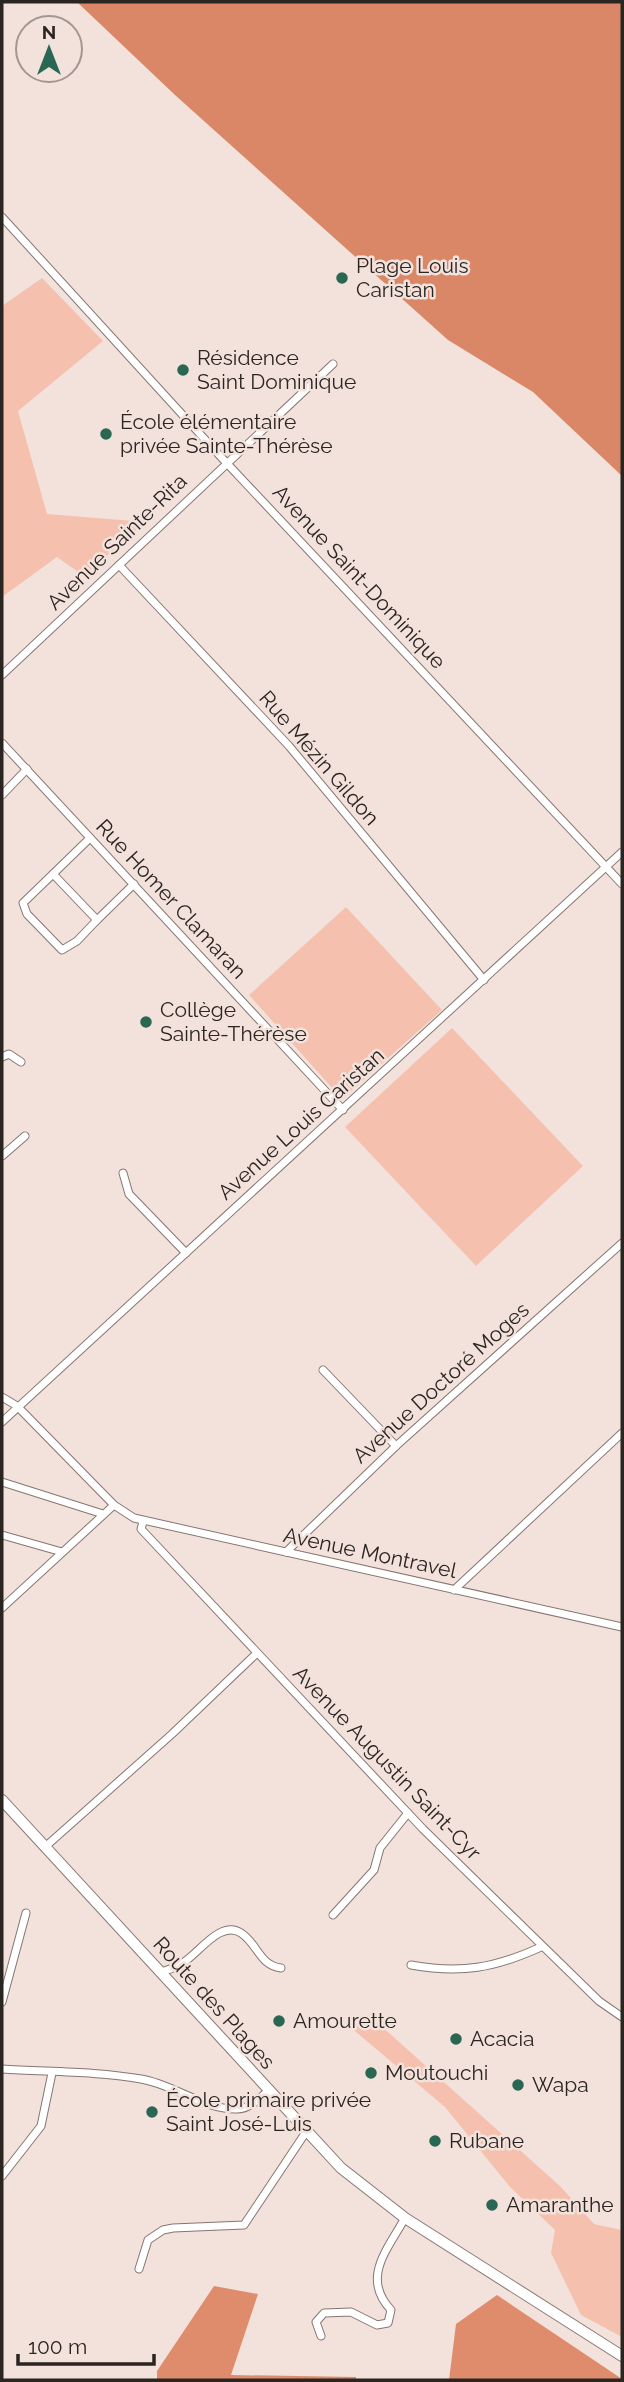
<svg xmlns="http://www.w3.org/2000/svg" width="624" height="2382" viewBox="0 0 624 2382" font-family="Raleway,sans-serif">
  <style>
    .green { fill: #f5c1ae }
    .forest { fill: #df8c6c }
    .water { fill: #da8767 }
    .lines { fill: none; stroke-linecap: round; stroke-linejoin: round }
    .street-casing { stroke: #857671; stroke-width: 9 }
    .secondary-casing { stroke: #857671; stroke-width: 12 }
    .street { stroke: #fff; stroke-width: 7 }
    .secondary { stroke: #fff; stroke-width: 10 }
    .poi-dot { fill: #296753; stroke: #f3e2dc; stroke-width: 2.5 }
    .labels { text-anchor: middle; stroke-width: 5; stroke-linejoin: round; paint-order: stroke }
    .poi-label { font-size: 21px; fill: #2b2522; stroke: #f3e2dc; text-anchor: start }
    .street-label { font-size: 21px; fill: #2b2522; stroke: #f3e2dc }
  </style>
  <rect width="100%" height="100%" fill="#f3e2dc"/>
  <g class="green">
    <path d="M42,278L103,341L18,411L47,514L146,522L84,576L57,557L2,597V306Z"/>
    <path d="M346,907L442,1010L342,1099L249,995Z"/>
    <path d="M452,1028L583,1166L476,1266L345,1127Z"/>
    <path d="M369,2015L561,2187L594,2224L622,2230V2337L581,2315L551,2253L555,2230L510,2187L445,2107L350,2027Z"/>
  </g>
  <g class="forest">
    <path d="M214,2286L258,2294L231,2375L356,2377V2380H157V2371Z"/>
    <path d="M497,2295L622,2379V2380H449L456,2324Z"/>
  </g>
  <path class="water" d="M77,2H622V476L533,392L448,340L175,95Z"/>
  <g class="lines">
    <defs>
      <g id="street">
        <path d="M2,217L221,457L622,884"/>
        <path d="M119,565L289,746L484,980"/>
        <path d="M2,675L333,364"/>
        <path d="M2,743L343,1110"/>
        <path d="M2,795L27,769"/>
        <path d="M90,838L53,874L97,920L134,884"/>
        <path d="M53,874L23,903L27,914L62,950L77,941L97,920"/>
        <path d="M2,1057L9,1054L21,1062"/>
        <path d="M2,1156L25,1136"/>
        <path d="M123,1173L129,1194L186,1253"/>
        <path d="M323,1370L396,1446"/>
        <path d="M2,1397L17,1406L114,1505L134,1518L622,1627"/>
        <path d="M2,1422L622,852"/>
        <path d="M2,1482L103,1514"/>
        <path d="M143,1522L141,1529L423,1829L599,2001L622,2017"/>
        <path d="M2,1535L62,1552"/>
        <path d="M286,1552L396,1446L622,1243"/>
        <path d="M454,1590L622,1433"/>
        <path d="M2,1608L114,1505"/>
        <path d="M45,1847L172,1734L257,1653"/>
        <path d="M333,1915L374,1870L380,1848L408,1813"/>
        <path d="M411,1965C461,1974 495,1968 541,1947"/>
        <path d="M161,1972C167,1970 175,1968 181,1964C198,1955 220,1919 241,1933C258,1944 259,1965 281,1968"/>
        <path d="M2,2002L26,1913"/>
        <path d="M2,2069C47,2072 96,2071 141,2079C173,2084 204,2110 237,2109C249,2109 259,2099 268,2091"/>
        <path d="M2,2176L41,2126L52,2073"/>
        <path d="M139,2269L148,2240L163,2230L173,2228L244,2225L306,2132"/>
        <path d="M321,2336L316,2322L324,2313L351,2312L377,2325L388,2323L391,2310C361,2278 387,2250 405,2218"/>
      </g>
      <path id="secondary" d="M2,1800L341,2168L405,2218L622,2356"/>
    </defs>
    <use href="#street" class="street-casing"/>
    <use href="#secondary" class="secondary-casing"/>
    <use href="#street" class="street"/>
    <use href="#secondary" class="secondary"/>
  </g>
  <g class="poi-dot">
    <circle cx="342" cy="278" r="7"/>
    <circle cx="183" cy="370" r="7"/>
    <circle cx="106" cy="434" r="7"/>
    <circle cx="146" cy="1022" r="7"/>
    <circle cx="279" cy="2021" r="7"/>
    <circle cx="456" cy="2039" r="7"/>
    <circle cx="371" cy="2073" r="7"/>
    <circle cx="518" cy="2085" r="7"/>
    <circle cx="152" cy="2112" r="7"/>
    <circle cx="435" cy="2141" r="7"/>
    <circle cx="492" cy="2205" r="7"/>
  </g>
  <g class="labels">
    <g class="poi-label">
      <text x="356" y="273">Plage Louis<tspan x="356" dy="24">Caristan</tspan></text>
      <text x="197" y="365">Résidence<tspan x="197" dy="24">Saint Dominique</tspan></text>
      <text x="120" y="429">École élémentaire<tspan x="120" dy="24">privée Sainte-Thérèse</tspan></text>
      <text x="160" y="1017">Collège<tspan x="160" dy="24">Sainte-Thérèse</tspan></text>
      <text x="293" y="2028">Amourette</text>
      <text x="470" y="2046">Acacia</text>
      <text x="385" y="2080">Moutouchi</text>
      <text x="532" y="2092">Wapa</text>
      <text x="166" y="2107">École primaire privée<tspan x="166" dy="24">Saint José-Luis</tspan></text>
      <text x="449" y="2148">Rubane</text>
      <text x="506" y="2212">Amaranthe</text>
    </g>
    <g class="street-label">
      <text transform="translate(117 542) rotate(-44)" y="7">Avenue Sainte-Rita</text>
      <text transform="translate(359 577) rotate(47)" y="7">Avenue Saint-Dominique</text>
      <text transform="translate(319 758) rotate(49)" y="7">Rue Mézin Gildon</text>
      <text transform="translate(171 899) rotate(47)" y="7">Rue Homer Clamaran</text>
      <text transform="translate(301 1124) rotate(-42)" y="7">Avenue Louis Caristan</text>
      <text transform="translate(441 1383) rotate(-42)" y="7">Avenue Doctoré Moges</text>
      <text transform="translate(370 1553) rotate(12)" y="7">Avenue Montravel</text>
      <text transform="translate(387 1763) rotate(46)" y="7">Avenue Augustin Saint-Cyr</text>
      <text transform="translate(214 2003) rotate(48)" y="7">Route des Plages</text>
    </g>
  </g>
  <rect width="624" height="2382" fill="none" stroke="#2b2522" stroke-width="7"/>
  <g transform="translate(49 49)"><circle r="33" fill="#f3e2dc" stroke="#a39692" stroke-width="2"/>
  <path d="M0-5L12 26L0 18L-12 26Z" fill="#296753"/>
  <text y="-10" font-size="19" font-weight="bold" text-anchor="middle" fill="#2b2522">N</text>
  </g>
  <path d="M18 2354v10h136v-10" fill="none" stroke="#2b2522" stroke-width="3.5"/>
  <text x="28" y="2354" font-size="21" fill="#2b2522" stroke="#f3e2dc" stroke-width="5" paint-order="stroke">100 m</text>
</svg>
